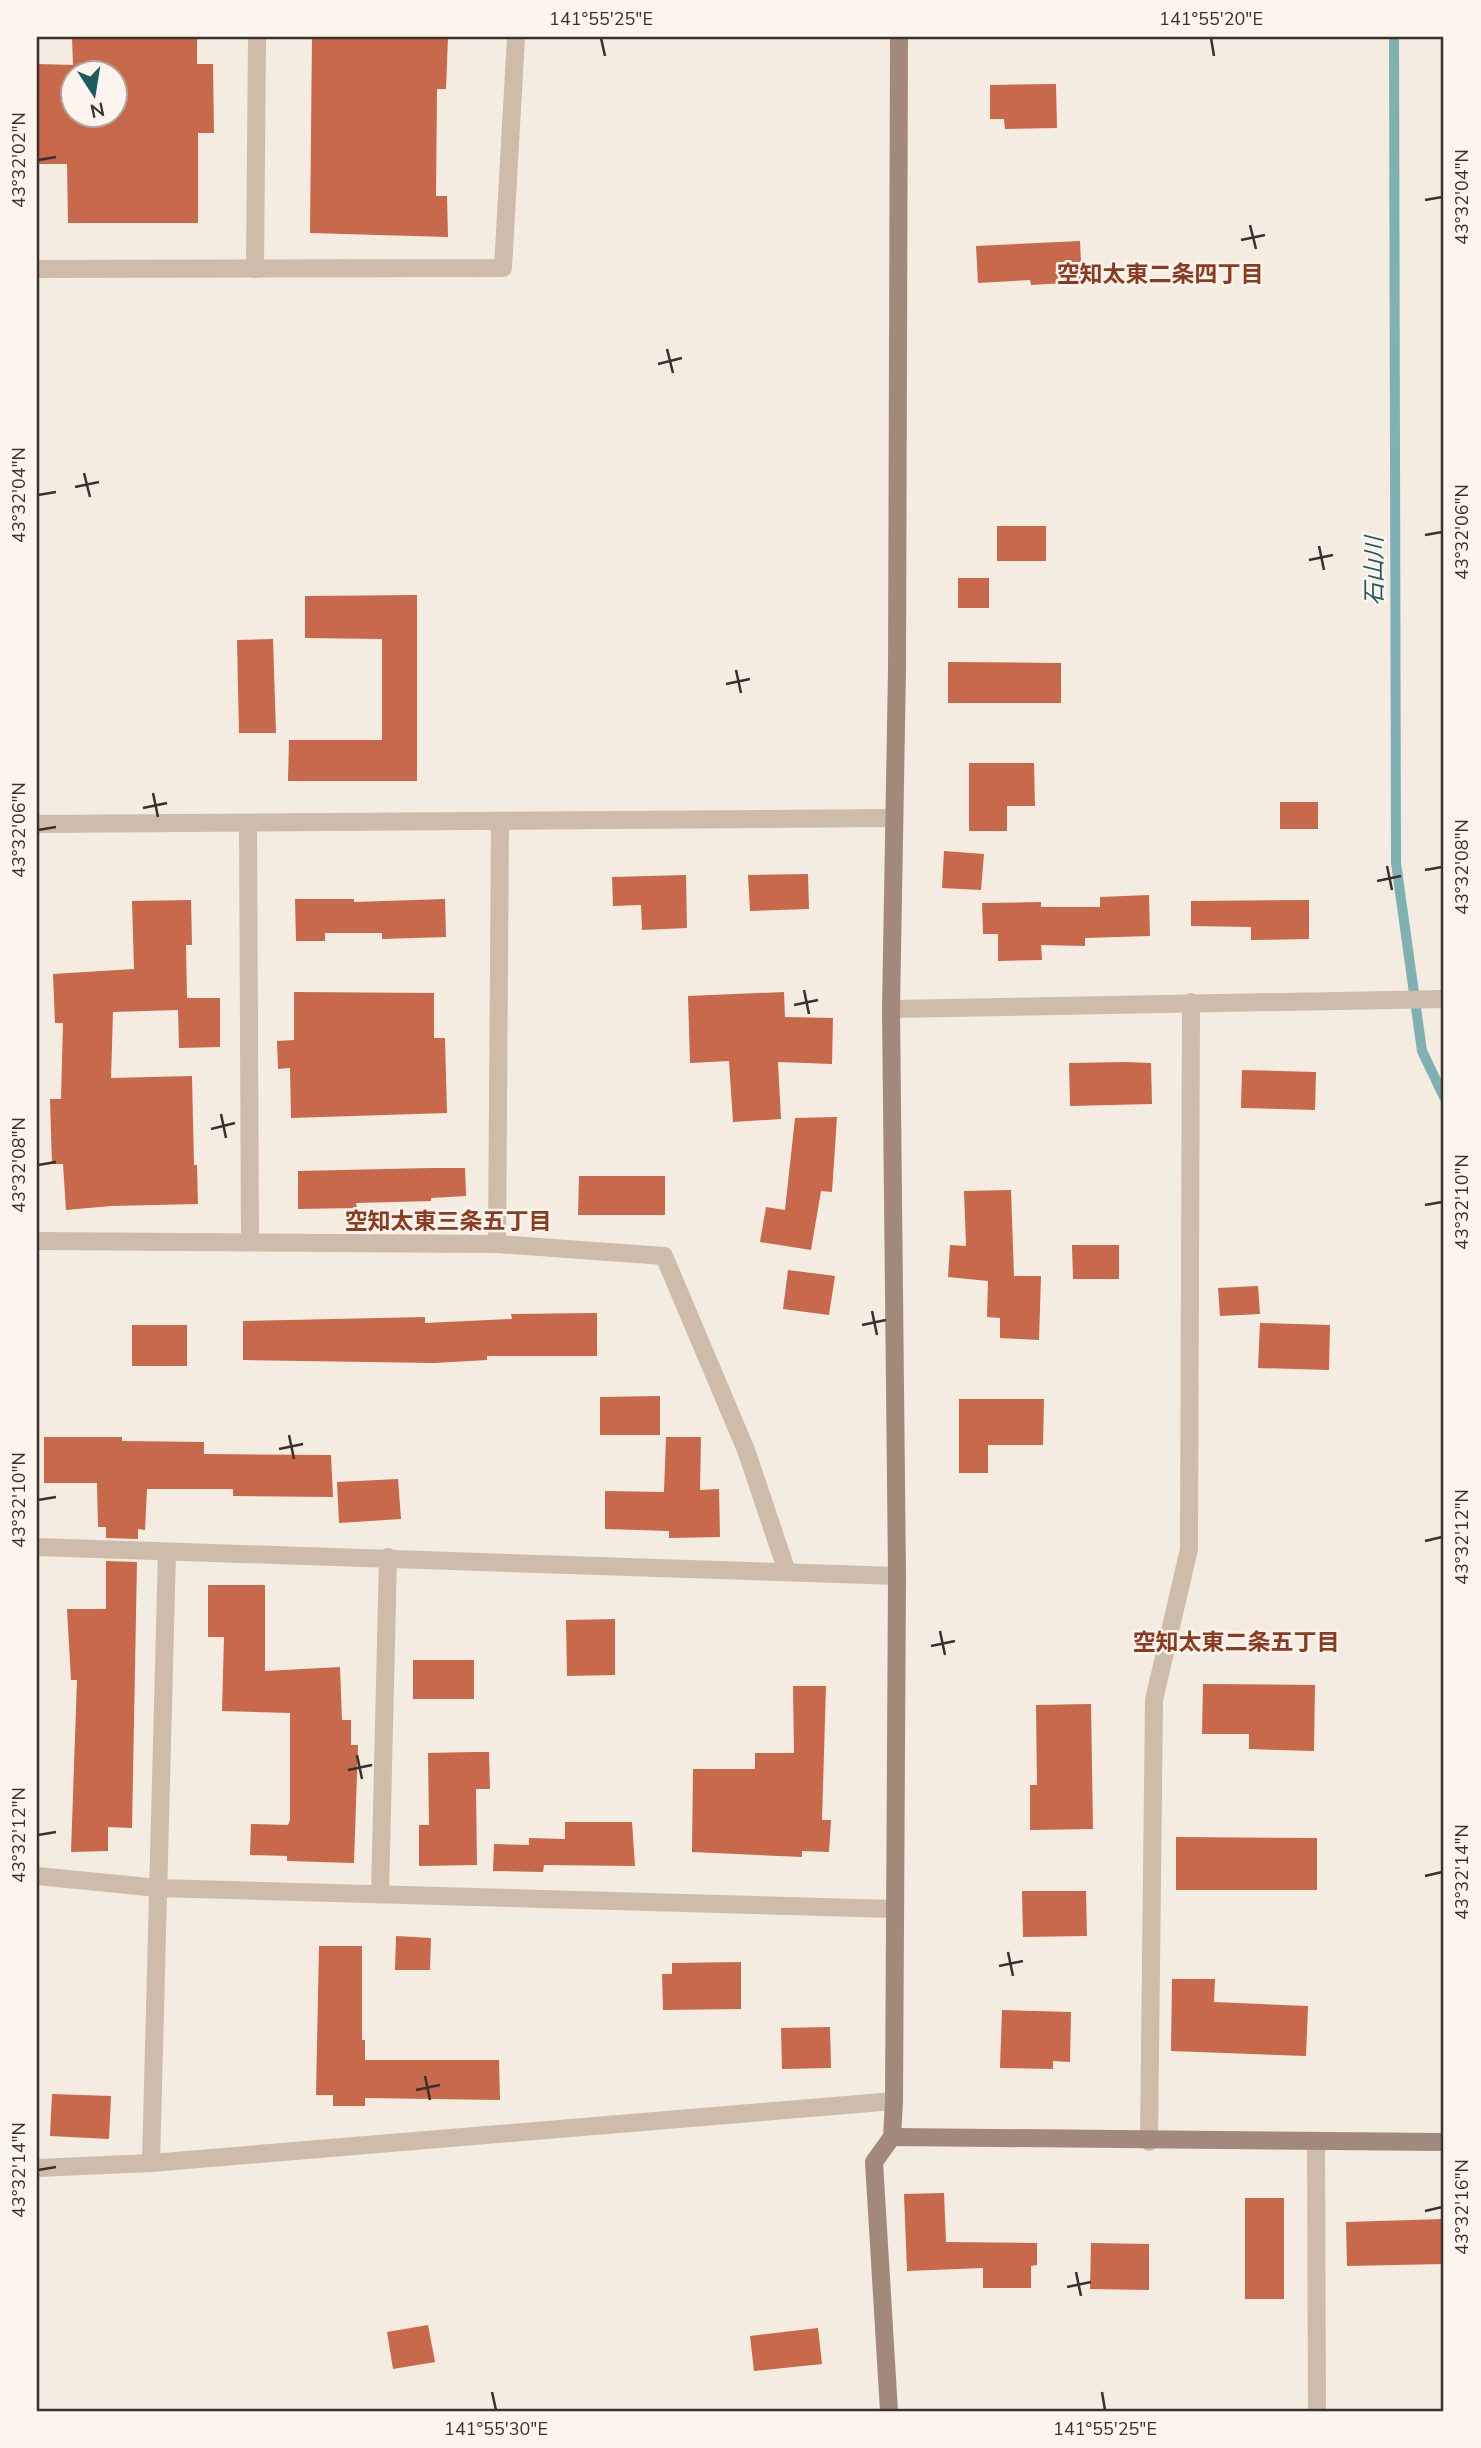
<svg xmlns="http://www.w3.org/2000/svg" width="1481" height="2448" viewBox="0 0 1481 2448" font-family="'Nunito Sans','Noto Sans JP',sans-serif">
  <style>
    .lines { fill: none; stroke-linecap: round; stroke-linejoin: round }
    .stream { stroke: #7fb0b2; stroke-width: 10 }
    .building { fill: #c8694b; fill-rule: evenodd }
    .street { stroke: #cdbbac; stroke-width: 18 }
    .secondary { stroke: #a18a7d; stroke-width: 18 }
    .ticks { fill: none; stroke: #3b302b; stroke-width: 2.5 }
    .labels { text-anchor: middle; stroke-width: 5; stroke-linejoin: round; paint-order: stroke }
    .neighbourhood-label { font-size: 23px; font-weight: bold; fill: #8c3b22; stroke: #fbf5ee }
    .water-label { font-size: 23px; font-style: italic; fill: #1f5a5e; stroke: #fbf5ee }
    .neatline { fill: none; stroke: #3b302b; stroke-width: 2.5 }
    .ticks-label { font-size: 18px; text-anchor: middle; fill: #3b302b }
  </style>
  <rect width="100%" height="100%" fill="#f4ebe1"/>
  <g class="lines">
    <path class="stream" d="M1394,37L1396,863L1422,1051L1444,1097"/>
  </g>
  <g class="building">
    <path d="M72,37H197V64H213L214,133H198V223H68L67,164H39L37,103L38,64L73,65ZM74,74H116V116H74Z"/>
    <path d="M312,37H448L446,89H437L436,196H447L448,237L310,233Z"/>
    <path d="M1056,84L1057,128L1005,129L1004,119H990V85Z"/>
    <path d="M1080,241L1082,282L1031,285L1030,280L978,283L976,246Z"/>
    <rect x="997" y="526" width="49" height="35"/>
    <rect x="958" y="578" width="31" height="30"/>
    <path d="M417,595V781H288L289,740H382V639L305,638V596Z"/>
    <path d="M273,639L276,733H239L237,640Z"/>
    <path d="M948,662L1061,663V703H948Z"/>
    <path d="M969,763H1034L1035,806H1007V831H969Z"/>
    <rect x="1280" y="802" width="38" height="27"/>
    <path d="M944,851L984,854L981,890L942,888Z"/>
    <path d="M808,874L809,909L750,911L748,875Z"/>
    <path d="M686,875L687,928L642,930L641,905L613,906L612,877Z"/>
    <path d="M1149,895L1150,936L1085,938V946L1041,945L1042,960L998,961V934H983L982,903L1041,902V907H1100V897Z"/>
    <path d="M295,899H354V902L445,899L446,937L382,939V933H325V941H296Z"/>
    <path d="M191,900L192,945H186L187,998H220V1047L179,1048L178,1010L113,1012L111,1078L192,1076L194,1165H197L198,1204L111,1206L66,1210L63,1164H52L50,1099H61L63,1023H55L53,974L134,969L132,901Z"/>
    <path d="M1309,900V939L1251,940V927L1191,926V901Z"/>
    <path d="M294,992L434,993V1038H445L447,1113L291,1118L290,1068L278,1069L277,1041L294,1040Z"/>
    <path d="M784,992L785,1017L833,1018L832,1064L778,1062L781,1119L733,1122L729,1061L690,1063L688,996Z"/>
    <path d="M1126,1062L1151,1063L1152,1104L1070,1106L1069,1063Z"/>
    <path d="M1242,1070L1316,1072L1315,1110L1241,1108Z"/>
    <path d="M837,1117L832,1192L821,1191L811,1250L760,1242L766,1207L785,1210L795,1118Z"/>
    <path d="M431,1168H465L466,1196L431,1198V1201L356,1203L357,1208L298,1209V1171Z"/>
    <path d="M579,1176H665V1215H578Z"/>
    <path d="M1011,1190L1014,1276H1041L1039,1340L1000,1338V1318L987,1317L988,1281L948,1277L950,1245L966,1246L964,1191Z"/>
    <path d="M1072,1245H1119V1279H1073Z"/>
    <path d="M788,1270L835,1276L829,1315L783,1309Z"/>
    <path d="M1258,1286L1260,1314L1220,1316L1218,1288Z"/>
    <path d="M597,1313V1356H487V1360L434,1363L243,1360V1321L425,1317V1323L512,1319L511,1314Z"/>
    <path d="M1260,1323L1330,1325L1329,1370L1258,1368Z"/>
    <rect x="132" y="1325" width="55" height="41"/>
    <path d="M660,1396V1435H600V1397Z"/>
    <path d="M959,1399H1044L1043,1445H988V1473H959Z"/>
    <path d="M44,1437H122V1441L204,1442V1454L331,1455L333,1497L233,1496V1489H147L145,1530L138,1529V1539L106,1538V1527H98L97,1483H44Z"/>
    <path d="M666,1437H701L700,1490L719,1489L720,1537L669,1538V1531L605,1529V1491L664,1492Z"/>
    <path d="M398,1479L401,1519L339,1523L337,1482Z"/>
    <path d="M106,1561L137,1562L132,1828L108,1827V1851L71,1852L77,1680H71L67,1609H106Z"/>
    <path d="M208,1585H265V1671L340,1667L342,1720H351V1745H358L354,1863L287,1861V1856L250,1855L251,1824L288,1825L290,1820V1713L222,1711L224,1637H208Z"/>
    <path d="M615,1619V1675L567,1676L566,1620Z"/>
    <rect x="413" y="1660" width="61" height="39"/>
    <path d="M1203,1684L1315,1685L1314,1751L1249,1749V1734H1202Z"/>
    <path d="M793,1686H826L822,1820H831L829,1852L802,1851V1857L692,1852L693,1769H755V1753H794Z"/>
    <path d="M1091,1704L1093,1829L1030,1830V1785H1037L1036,1705Z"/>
    <path d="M474,1752H489L490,1789H476L477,1865L419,1866V1825H429L428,1753Z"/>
    <path d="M565,1822H632L635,1866L544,1865L543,1872L493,1871L494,1844L529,1845V1838L565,1839Z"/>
    <path d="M1176,1837L1317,1838V1890H1176Z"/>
    <path d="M1022,1891H1086L1087,1936L1023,1937Z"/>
    <path d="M396,1936L431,1938L430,1970H395Z"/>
    <path d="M319,1946H362V2040H365V2060H499L500,2100L365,2098V2106H333V2095H316Z"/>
    <path d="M741,1962V2009L663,2010L662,1974H672V1963Z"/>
    <path d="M1172,1979H1215L1214,2002L1308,2006L1306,2056L1171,2051Z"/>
    <path d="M1002,2010L1071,2012L1070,2062L1053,2061V2069L1000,2068Z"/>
    <path d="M830,2027L831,2068L782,2069L781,2028Z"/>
    <path d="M52,2094L111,2096L109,2139L50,2136Z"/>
    <path d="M944,2193L946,2242L1037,2243V2265L1031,2266V2288H983V2268L907,2271L904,2194Z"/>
    <rect x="1245" y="2198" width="39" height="101"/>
    <path d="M1444,2219V2264L1347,2266L1346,2222Z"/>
    <path d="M1091,2243L1149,2244V2290L1090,2289Z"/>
    <path d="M428,2325L435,2362L393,2369L387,2332Z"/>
    <path d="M818,2328L822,2364L754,2371L750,2336Z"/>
  </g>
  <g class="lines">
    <g class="street">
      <path d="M37,269L503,268L516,37"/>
      <path d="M255,269L257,37"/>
      <path d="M248,823L250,1242"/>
      <path d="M37,824L894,818"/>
      <path d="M891,1009L1444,999"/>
      <path d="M37,1241L497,1244L664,1256L746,1450L787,1572"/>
      <path d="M497,1244L500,821"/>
      <path d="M37,1547L897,1576"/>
      <path d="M37,1876L158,1888L894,1909"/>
      <path d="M380,1894L388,1557"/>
      <path d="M1149,2142L1154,1700L1189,1549L1191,1002"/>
      <path d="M1316,2142L1317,2411"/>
      <path d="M151,2163L167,1552"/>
      <path d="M37,2168L151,2163L894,2101"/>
    </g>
    <g class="secondary">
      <path d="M892,2137L1444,2142"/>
      <path d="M889,2411L874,2162L892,2137L894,2101L897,1576L891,1009L897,670L899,37"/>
    </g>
  </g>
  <path class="ticks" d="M601,38L605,56M1211,38L1214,56M38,160L56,157M1425,200L1442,197M1250,225L1256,249M1241,240L1265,235M667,349L673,373M658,364L682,358M84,473L90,497M75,487L99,482M38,495L56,492M1425,535L1442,532M1319,546L1324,570M1309,560L1333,555M736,670L741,693M726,684L750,679M153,793L158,817M143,808L167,803M38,830L56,827M1387,866L1392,890M1425,870L1442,867M1377,881L1401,876M804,990L809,1014M794,1005L818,1000M221,1114L226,1138M211,1129L235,1123M38,1165L56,1162M1425,1205L1442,1202M872,1311L877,1335M862,1325L886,1320M289,1435L294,1459M279,1449L303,1444M38,1500L56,1497M1425,1541L1442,1537M940,1631L945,1655M931,1646L955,1641M357,1755L362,1779M348,1770L372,1765M38,1835L56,1832M1425,1876L1442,1872M1008,1952L1013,1976M999,1966L1023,1961M425,2076L430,2100M416,2090L440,2085M38,2170L56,2167M1425,2211L1442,2207M1076,2272L1081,2296M1067,2287L1091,2282M492,2392L496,2410M1102,2392L1105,2410"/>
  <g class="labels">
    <g class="neighbourhood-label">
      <text x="1160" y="282">空知太東二条四丁目</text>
      <text x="448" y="1229">空知太東三条五丁目</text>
      <text x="1236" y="1650">空知太東二条五丁目</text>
    </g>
    <g class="water-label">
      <text transform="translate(1374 571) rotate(-90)" y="8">石山川</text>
    </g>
  </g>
  <rect width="1481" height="2448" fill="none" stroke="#fbf5ee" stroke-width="77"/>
  <g transform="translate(94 94) rotate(168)"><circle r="33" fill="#fbf5ee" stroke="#aea6a0" stroke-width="2"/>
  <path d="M0-5L12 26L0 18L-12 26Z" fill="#1f5a5e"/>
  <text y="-10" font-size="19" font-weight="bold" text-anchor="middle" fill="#3b302b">N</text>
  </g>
  <rect x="38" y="38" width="1404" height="2372" class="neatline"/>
  <g class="ticks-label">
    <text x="601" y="25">141°55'25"E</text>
    <text x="1211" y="25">141°55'20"E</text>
    <text transform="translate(19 160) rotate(-90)" y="6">43°32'02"N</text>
    <text transform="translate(1462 197) rotate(-90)" y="6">43°32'04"N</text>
    <text transform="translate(19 495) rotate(-90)" y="6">43°32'04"N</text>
    <text transform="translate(1462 532) rotate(-90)" y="6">43°32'06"N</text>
    <text transform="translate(19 830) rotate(-90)" y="6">43°32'06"N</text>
    <text transform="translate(1462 867) rotate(-90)" y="6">43°32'08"N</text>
    <text transform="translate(19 1165) rotate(-90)" y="6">43°32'08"N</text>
    <text transform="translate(1462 1202) rotate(-90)" y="6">43°32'10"N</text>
    <text transform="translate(19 1500) rotate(-90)" y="6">43°32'10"N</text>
    <text transform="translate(1462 1537) rotate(-90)" y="6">43°32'12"N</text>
    <text transform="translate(19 1835) rotate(-90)" y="6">43°32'12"N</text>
    <text transform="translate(1462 1872) rotate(-90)" y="6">43°32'14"N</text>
    <text transform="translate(19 2170) rotate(-90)" y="6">43°32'14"N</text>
    <text transform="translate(1462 2207) rotate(-90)" y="6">43°32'16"N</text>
    <text x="496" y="2435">141°55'30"E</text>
    <text x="1105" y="2435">141°55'25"E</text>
  </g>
</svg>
